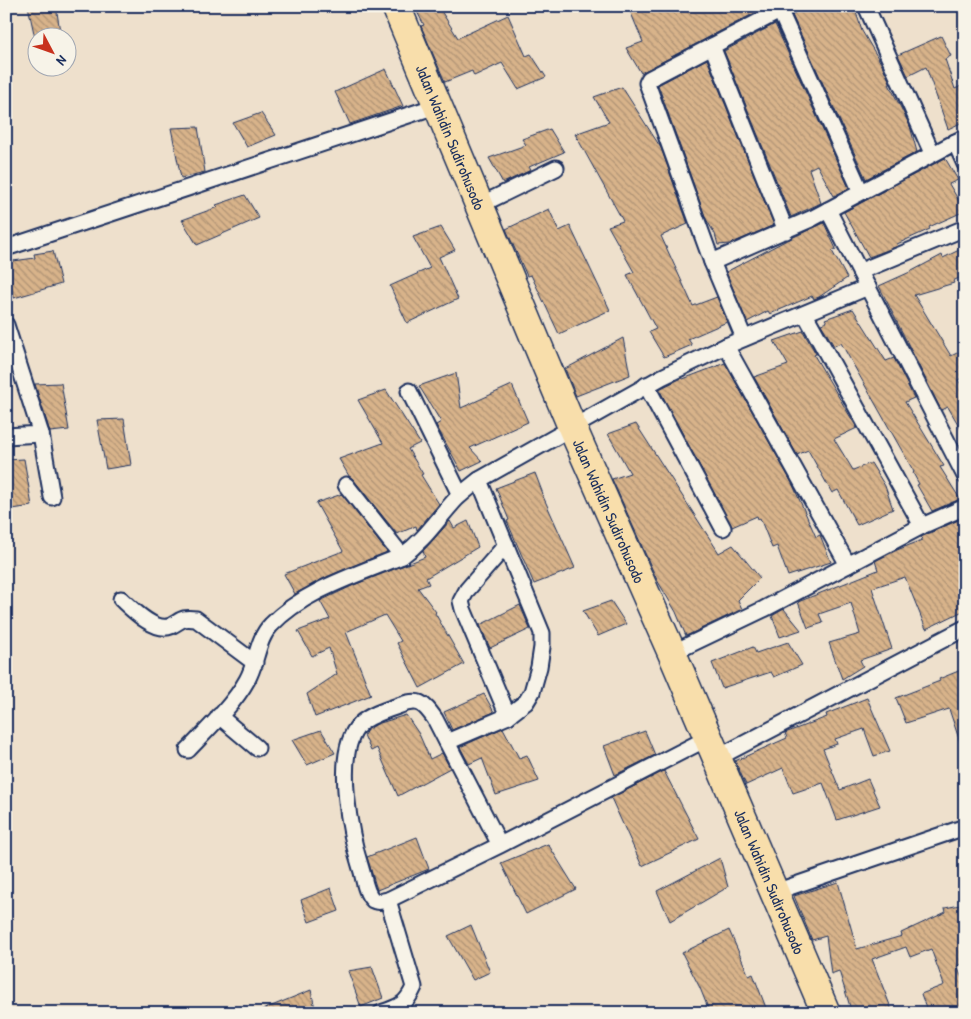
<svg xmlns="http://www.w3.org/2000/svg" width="971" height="1019" viewBox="0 0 971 1019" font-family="'Patrick Hand',sans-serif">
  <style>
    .building { fill: url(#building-back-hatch); stroke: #1b2f5e }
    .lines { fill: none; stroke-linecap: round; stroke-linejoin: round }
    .street-casing { stroke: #1b2f5e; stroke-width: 19 }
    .highway-casing { stroke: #1b2f5e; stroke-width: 31 }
    .street { stroke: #f7f3e8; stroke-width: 15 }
    .highway { stroke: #f8deab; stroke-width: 28 }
    .labels { text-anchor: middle; stroke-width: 4; stroke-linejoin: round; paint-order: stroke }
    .street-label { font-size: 16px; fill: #1b2f5e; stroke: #f7f3e8 }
  </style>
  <defs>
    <pattern id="building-back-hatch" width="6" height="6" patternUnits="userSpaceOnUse" patternTransform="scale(1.25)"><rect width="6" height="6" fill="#d8b38a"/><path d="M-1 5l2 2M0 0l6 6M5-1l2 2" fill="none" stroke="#ae9274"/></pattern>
  </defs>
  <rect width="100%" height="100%" fill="#eee0cc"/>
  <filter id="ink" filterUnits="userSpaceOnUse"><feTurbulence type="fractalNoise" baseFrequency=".02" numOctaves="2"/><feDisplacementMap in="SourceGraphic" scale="10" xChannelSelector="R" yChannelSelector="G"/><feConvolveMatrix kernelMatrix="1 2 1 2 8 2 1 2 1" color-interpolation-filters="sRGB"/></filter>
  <g filter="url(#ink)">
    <g class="building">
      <path d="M28,6H56L61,38H35Z"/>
      <path d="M414,6H438L458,38L508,15L526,56L531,54L546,77L518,89L502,63L474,76L472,71L445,82L421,26L424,25Z"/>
      <path d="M628,6H768L641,73L626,48L643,42Z"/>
      <path d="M798,6H854L862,31L881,63L891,84H889L910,126L917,152L866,179L792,15L797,11Z"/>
      <path d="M775,24L849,188L834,196L817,165L809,169L821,203L791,217L724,51Z"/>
      <path d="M941,36L951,56L945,59L955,89L965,84V121L948,129L926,67L908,76L898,55Z"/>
      <path d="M707,59L774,225L730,244L718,245L715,234L706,219L658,85Z"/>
      <path d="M386,69L403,106L350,124L335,92Z"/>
      <path d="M622,87L661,148L688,224L661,236L693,306L717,297L727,322L688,339L692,345L664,357L649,332L656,329L627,275L634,272L608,226L623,221L575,134L609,122L594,97Z"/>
      <path d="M261,113L276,135L247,147L233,123Z"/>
      <path d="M198,127L205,172L181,178L171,128Z"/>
      <path d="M550,129L564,152L529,167L531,170L503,183L489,158L526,145L522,139Z"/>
      <path d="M945,158L958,180L949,184L965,211L929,227L930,229L897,244L898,246L869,257L844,212Z"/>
      <path d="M245,195L259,218L197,245L182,220L218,207L216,205Z"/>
      <path d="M549,209L559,231L570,226L610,310L559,334L531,275L527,276L506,229Z"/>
      <path d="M824,223L836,249L832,251L847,278L819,297L814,299L812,296L770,314L768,311L747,322L726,272L785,241Z"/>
      <path d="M441,227L455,250L439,257L458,299L407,323L390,286L430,268L413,237Z"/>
      <path d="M965,247V275L953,281L954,283L914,295L951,356L965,349V376L958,380L965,390V436L948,407L942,410L939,406L879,286L910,272L942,255L943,258Z"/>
      <path d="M53,251L61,284L14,298L6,270V262L35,258L34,254Z"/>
      <path d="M853,309L886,361L894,358L914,398L905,402L944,466L940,467L960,499L932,511L917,485L919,484L913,473L914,472L841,343L834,346L821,324L827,322L825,319Z"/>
      <path d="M803,331L816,354L814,355L857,428L834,439L853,470L871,463L885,486L893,509L857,525L838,490L832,493L808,450L797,455L754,377L788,365L774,341Z"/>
      <path d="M623,338L630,375L576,396L565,369Z"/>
      <path d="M725,363L792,483L816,537L820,535L831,562L788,576L777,546L772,548L760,518L758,519L757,516L732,527L659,389L682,378L683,379Z"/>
      <path d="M456,373L461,408L512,385L528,422L470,448L482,461L461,471L436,425L441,422L419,386Z"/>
      <path d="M61,383L69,430L50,432L35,384Z"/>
      <path d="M386,390L420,443L408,449L423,474L421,475L439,504L417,530L416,526L397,534L353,479L349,476L339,459L383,443L358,400Z"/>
      <path d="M124,419L131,465L106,469L97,420Z"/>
      <path d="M636,424L719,553L733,545L760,578L738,600L742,609L686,636L676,612L657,580L612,479L630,473L608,434Z"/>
      <path d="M24,459L32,506L6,510V460Z"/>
      <path d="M535,473L543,494H542L575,568L534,584L507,521L509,520L496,488Z"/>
      <path d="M342,494L387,552L329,576L295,594L284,574L343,551L316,503Z"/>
      <path d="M965,517V610L926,629L905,577L872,588L892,649L860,660L863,666L842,679L829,643L860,634L851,603L819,614L823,623L808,628L798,602L878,570L875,561L897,550L922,540L921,537Z"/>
      <path d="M450,521L454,528L468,521L478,547L426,578L429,584L418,588L436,612L435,613L464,664L420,688L397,643L401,641L385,615L346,632L371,695L315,717L307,694L337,674L329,648L312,656L298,631L330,619L320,601L354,585L425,557L423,551Z"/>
      <path d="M611,601L626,624L598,636L583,611Z"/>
      <path d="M520,605L530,629L490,648L480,625Z"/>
      <path d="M784,609L801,630L780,637L772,616Z"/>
      <path d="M788,642L802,665L774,677L771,672L722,688L712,663L753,647L756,653Z"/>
      <path d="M961,670L965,680V748H962L949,709L906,723L896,698L940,681L939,679Z"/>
      <path d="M484,694L494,712L452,730L444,712Z"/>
      <path d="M867,698L890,751L874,756L864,729L835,739L837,744L823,749L840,790L868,779L880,806L837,820L823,783L793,793L783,768L746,785L735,761L787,738L785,733L827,717L826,714Z"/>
      <path d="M406,715L419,734L430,759L442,753L450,768L398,796L377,748L371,751L364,735L367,730L377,724Z"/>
      <path d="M503,728L519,758L527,755L539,781L496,795L482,758L469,764L460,747Z"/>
      <path d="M321,730L335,753L307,765L292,740Z"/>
      <path d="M645,731L655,755L615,775L604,746Z"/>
      <path d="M664,771L699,839L642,866L611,798Z"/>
      <path d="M417,837L429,869L377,890L367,857Z"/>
      <path d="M548,844L576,889L526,914L501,863Z"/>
      <path d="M720,858L728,887L670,921L657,891Z"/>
      <path d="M838,882L857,949L902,936L901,933L946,912L945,908L965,904V963L957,966L965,985V1008L951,1013H928L921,994L944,985L931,949L910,957L906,947L872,959L893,1013H852L839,971L831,974L826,936L812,940L794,896Z"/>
      <path d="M331,888L339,911L309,922L301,900Z"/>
      <path d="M471,925L490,972L473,980L448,936Z"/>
      <path d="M729,930L749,976L753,974L768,1013H710L700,988L682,953Z"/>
      <path d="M372,967L383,998L361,1007L348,971Z"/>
      <path d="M311,990L316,1013H257V1012Z"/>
    </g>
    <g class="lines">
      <defs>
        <g id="street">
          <path d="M866,6L932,153"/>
          <path d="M780,11L861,192"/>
          <path d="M712,46L786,231"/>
          <path d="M955,142L965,164"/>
          <path d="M480,205L556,168"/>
          <path d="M828,210L965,476"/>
          <path d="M6,248L439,105"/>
          <path d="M712,262L813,218L965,137"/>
          <path d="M861,271L965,228"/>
          <path d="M805,314L922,526"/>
          <path d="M6,325L41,434L6,436"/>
          <path d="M744,338L712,262L647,83L649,79L789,6"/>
          <path d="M726,346L848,565"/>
          <path d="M646,385L723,528"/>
          <path d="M409,391L460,495"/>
          <path d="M41,434L52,497"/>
          <path d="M346,485L402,556"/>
          <path d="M506,545L467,590L461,601L463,609L508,716"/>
          <path d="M121,599C132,609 155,633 171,626C182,620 182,617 196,619L255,663"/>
          <path d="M672,653L764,609L922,526L965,507"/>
          <path d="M219,716L257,748"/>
          <path d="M447,742L508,716L526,702L532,692L539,667L542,647V633L479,480L662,377L726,346L868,287"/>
          <path d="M188,750C207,730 234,704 247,680C257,663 257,639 271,625C304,590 359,574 402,556C425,540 438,518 457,498C464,492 471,486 479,480"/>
          <path d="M717,758L965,628"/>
          <path d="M500,845L435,719C423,702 419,698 398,706C386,710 370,715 360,724C332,752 351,838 362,872C364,880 366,894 373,900C378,903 383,901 388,900L500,845L708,738"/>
          <path d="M775,892L965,827"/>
          <path d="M381,1013C399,1007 406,1005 414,987L388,900"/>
        </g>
        <g id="highway">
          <path id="s1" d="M396,6L572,427L672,653L826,1013"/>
        </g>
      </defs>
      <use href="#street" class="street-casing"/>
      <use href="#highway" class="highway-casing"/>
      <use href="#street" class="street"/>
      <use href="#highway" class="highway"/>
    </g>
  </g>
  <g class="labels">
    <g class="street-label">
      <text dy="6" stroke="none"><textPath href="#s1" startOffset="142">Jalan Wahidin Sudirohusodo</textPath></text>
      <text dy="6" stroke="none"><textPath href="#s1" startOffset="548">Jalan Wahidin Sudirohusodo</textPath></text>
      <text dy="6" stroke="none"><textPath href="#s1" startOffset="952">Jalan Wahidin Sudirohusodo</textPath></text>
    </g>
  </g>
  <rect width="971" height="1019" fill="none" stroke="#f7f3e8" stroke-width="25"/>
  <rect x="12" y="12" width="946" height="994" fill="none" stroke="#1b2f5e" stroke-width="2" filter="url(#ink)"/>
  <g transform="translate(52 52) rotate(131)"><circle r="24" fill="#f7f3e8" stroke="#9fa5b1"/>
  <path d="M0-4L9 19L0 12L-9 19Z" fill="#c8321e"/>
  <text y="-8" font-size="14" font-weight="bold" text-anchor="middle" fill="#1b2f5e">N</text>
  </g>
</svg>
